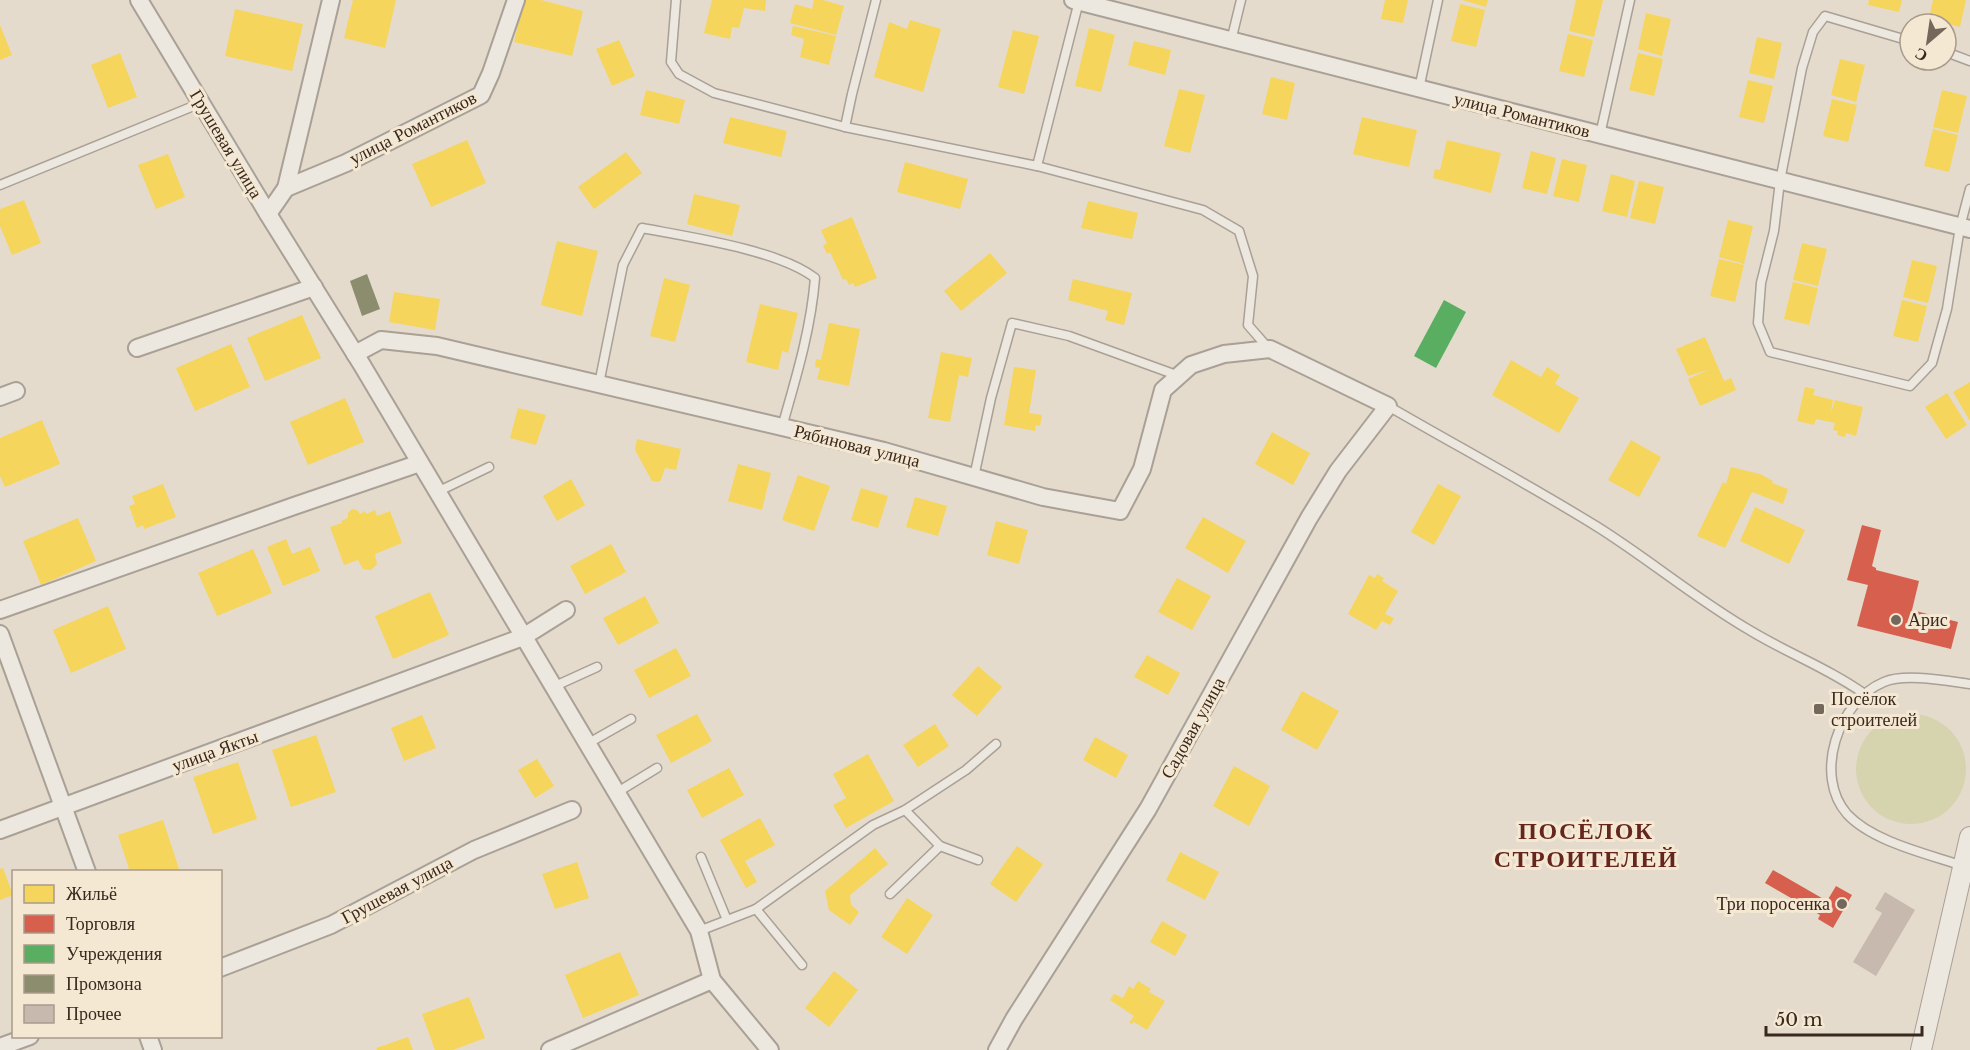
<svg xmlns="http://www.w3.org/2000/svg" width="1970" height="1050" viewBox="0 0 1970 1050" font-family="'Libre Baskerville',serif">
  <style>
    .green { fill: #d6d3af }
    .homes { fill: #f6d55c }
    .shops { fill: #d6604d }
    .public { fill: #5aae61 }
    .industry { fill: #8c8c6e }
    .building { fill: #c8b9ae }
    .lines { fill: none; stroke-linecap: round; stroke-linejoin: round }
    .service-casing { stroke: #a9a096; stroke-width: 11 }
    .minor-casing { stroke: #a9a096; stroke-width: 20 }
    .tertiary-casing { stroke: #a9a096; stroke-width: 22 }
    .service { stroke: #ece7df; stroke-width: 8 }
    .minor { stroke: #ece7df; stroke-width: 16 }
    .tertiary { stroke: #ece7df; stroke-width: 20 }
    .poi-dot { fill: #74675b; stroke: #f5e8d3; stroke-width: 2 }
    .labels { text-anchor: middle; stroke-width: 6; stroke-linejoin: round; paint-order: stroke }
    .street-label { font-size: 18px; fill: #38281e; stroke: #f5e8d3 }
    .poi-label { font-size: 18px; fill: #38281e; stroke: #f5e8d3; text-anchor: start }
    .district-label { font-size: 24px; font-weight: bold; letter-spacing: 1.5px; fill: #64261e; stroke: #f5e8d3 }
  </style>
  <rect width="100%" height="100%" fill="#e4dbcd"/>
  <circle class="green" cx="1911" cy="769" r="55"/>
  <g class="homes">
    <path d="M353,0H396L385,48L344,38Z"/>
    <path d="M524,0H541L583,11L572,56L514,42Z"/>
    <path d="M712,0H766L765,11L744,8L739,28L732,27L730,39L704,33Z"/>
    <path d="M814,0H823L844,6L836,35L790,23L795,4L812,9Z"/>
    <path d="M1385,0H1408L1403,23L1381,19Z"/>
    <path d="M1462,0H1488L1486,7Z"/>
    <path d="M1576,0H1603L1594,37L1569,31Z"/>
    <path d="M1869,0H1902L1899,12L1868,5Z"/>
    <path d="M1933,0H1966L1960,27L1929,19Z"/>
    <path d="M1460,4L1485,10L1476,47L1451,41Z"/>
    <path d="M235,9L303,24L292,71L225,56Z"/>
    <path d="M1646,13L1671,19L1662,56L1638,49Z"/>
    <path d="M910,20L941,29L923,92L874,77L889,22L907,29Z"/>
    <path d="M0,25L12,55L0,60Z"/>
    <path d="M793,26L836,36L829,65L800,57L804,39L791,35Z"/>
    <path d="M1089,28L1115,35L1101,92L1075,86Z"/>
    <path d="M1013,30L1039,36L1024,94L998,87Z"/>
    <path d="M1568,34L1593,40L1584,77L1559,71Z"/>
    <path d="M1757,37L1782,43L1774,79L1749,73Z"/>
    <path d="M619,40L635,76L612,86L596,49Z"/>
    <path d="M1134,41L1171,50L1165,75L1128,65Z"/>
    <path d="M120,53L137,97L108,108L91,65Z"/>
    <path d="M1638,53L1663,59L1654,96L1629,90Z"/>
    <path d="M1840,59L1865,65L1856,102L1831,95Z"/>
    <path d="M1271,77L1295,83L1287,120L1262,114Z"/>
    <path d="M1748,80L1773,86L1764,123L1739,117Z"/>
    <path d="M1179,89L1205,95L1190,153L1164,146Z"/>
    <path d="M646,90L685,100L679,124L640,115Z"/>
    <path d="M1942,90L1967,96L1958,133L1933,127Z"/>
    <path d="M1832,99L1857,105L1848,142L1823,136Z"/>
    <path d="M730,117L787,131L781,157L723,143Z"/>
    <path d="M1362,117L1417,130L1409,167L1353,154Z"/>
    <path d="M1933,129L1958,135L1949,172L1924,166Z"/>
    <path d="M467,140L486,183L431,207L412,164Z"/>
    <path d="M1447,140L1501,153L1491,193L1433,178L1435,169L1440,170Z"/>
    <path d="M1531,151L1556,158L1547,194L1522,188Z"/>
    <path d="M626,152L642,173L594,209L578,187Z"/>
    <path d="M168,154L185,197L156,209L138,165Z"/>
    <path d="M1562,159L1587,165L1579,202L1553,196Z"/>
    <path d="M905,162L968,179L960,209L897,192Z"/>
    <path d="M1611,174L1635,181L1627,217L1602,211Z"/>
    <path d="M1639,181L1664,187L1655,224L1630,218Z"/>
    <path d="M694,194L740,205L732,236L687,224Z"/>
    <path d="M24,200L41,243L12,255L0,226V209Z"/>
    <path d="M1088,201L1138,213L1132,239L1081,228Z"/>
    <path d="M852,217L877,278L855,287L853,283L849,285L846,279L843,280L830,252L827,254L823,245L827,244L821,230Z"/>
    <path d="M1728,220L1753,226L1744,264L1719,257Z"/>
    <path d="M557,241L598,251L582,316L541,305Z"/>
    <path d="M1802,243L1827,249L1818,286L1793,280Z"/>
    <path d="M990,253L1007,273L961,311L944,291Z"/>
    <path d="M1719,259L1744,265L1735,302L1710,296Z"/>
    <path d="M1912,260L1937,266L1928,303L1903,297Z"/>
    <path d="M664,278L690,285L675,342L650,336Z"/>
    <path d="M1073,279L1132,293L1124,325L1105,320L1108,311L1068,300Z"/>
    <path d="M1793,282L1818,288L1809,325L1784,319Z"/>
    <path d="M394,292L440,299L435,330L389,322Z"/>
    <path d="M1902,300L1927,306L1918,342L1893,336Z"/>
    <path d="M760,304L798,313L788,353L782,351L778,370L746,362Z"/>
    <path d="M302,315L321,358L265,381L247,338Z"/>
    <path d="M829,323L860,329L849,386L817,379L820,368L815,367L816,359L821,360Z"/>
    <path d="M1705,337L1724,381L1731,378L1736,390L1700,406L1688,379L1708,370L1688,376L1676,349Z"/>
    <path d="M231,344L250,387L195,411L176,368Z"/>
    <path d="M941,352L972,358L968,377L959,375L950,422L928,418Z"/>
    <path d="M1511,360L1541,377L1547,367L1560,375L1555,384L1579,398L1559,433L1492,395Z"/>
    <path d="M1014,367L1036,370L1029,413L1042,415L1040,426L1036,425L1035,431L1004,425Z"/>
    <path d="M1970,382V421L1953,392Z"/>
    <path d="M1805,387L1815,389L1813,395L1833,400L1831,413L1835,400L1863,407L1856,436L1846,433L1845,437L1837,435L1838,431L1833,430L1835,423L1816,419L1814,425L1797,421Z"/>
    <path d="M1947,393L1967,425L1946,439L1925,407Z"/>
    <path d="M345,398L364,442L308,465L290,422Z"/>
    <path d="M518,408L546,415L536,445L510,438Z"/>
    <path d="M42,420L60,464L5,487L0,476V438Z"/>
    <path d="M1272,432L1310,453L1293,485L1255,464Z"/>
    <path d="M637,439L681,449L676,470L665,468L661,480L658,482L652,481L635,450Z"/>
    <path d="M1631,440L1661,457L1639,497L1608,480Z"/>
    <path d="M738,464L771,473L762,510L728,501Z"/>
    <path d="M1731,467L1760,474L1773,481L1772,483L1788,489L1783,504L1752,492L1725,548L1697,536L1723,482L1726,484Z"/>
    <path d="M798,475L830,486L814,531L782,520Z"/>
    <path d="M571,479L585,505L557,521L543,496Z"/>
    <path d="M163,484L176,517L144,529L143,525L137,528L129,506L135,504L132,496Z"/>
    <path d="M1438,484L1461,496L1434,545L1411,532Z"/>
    <path d="M861,488L888,496L878,528L851,520Z"/>
    <path d="M915,497L947,506L938,536L906,527Z"/>
    <path d="M1755,507L1805,530L1789,564L1740,541Z"/>
    <path d="M352,509L357,510L360,514L365,511L366,514L375,510L377,516L390,511L402,543L375,554L377,564L371,570L363,569L358,560L344,565L330,527L342,523L341,521L348,518V513Z"/>
    <path d="M1203,517L1246,541L1228,573L1185,548Z"/>
    <path d="M78,518L96,561L41,585L23,541Z"/>
    <path d="M996,521L1028,530L1019,564L987,555Z"/>
    <path d="M286,539L292,554L310,547L320,571L283,586L267,547Z"/>
    <path d="M611,544L626,572L585,594L570,566Z"/>
    <path d="M253,549L272,593L217,616L198,573Z"/>
    <path d="M1377,574L1384,578L1382,581L1398,591L1385,614L1394,618L1390,625L1382,621L1376,630L1348,614L1369,575L1375,578Z"/>
    <path d="M1177,578L1211,596L1192,630L1158,612Z"/>
    <path d="M430,592L449,635L393,659L375,616Z"/>
    <path d="M645,596L659,623L618,645L603,618Z"/>
    <path d="M108,606L126,649L71,673L53,630Z"/>
    <path d="M676,648L691,676L649,698L634,670Z"/>
    <path d="M1147,655L1180,673L1168,695L1134,677Z"/>
    <path d="M978,666L1002,687L977,716L952,695Z"/>
    <path d="M1302,691L1339,711L1317,750L1281,730Z"/>
    <path d="M697,714L712,741L671,763L656,735Z"/>
    <path d="M422,715L436,748L404,761L391,728Z"/>
    <path d="M935,724L949,746L918,767L903,745Z"/>
    <path d="M316,735L336,792L291,807L272,750Z"/>
    <path d="M1095,737L1128,755L1116,778L1083,760Z"/>
    <path d="M868,754L894,801L846,828L833,805L846,798L833,774Z"/>
    <path d="M537,759L554,786L535,798L518,770Z"/>
    <path d="M238,762L257,819L213,834L193,777Z"/>
    <path d="M1234,766L1270,786L1249,826L1213,806Z"/>
    <path d="M729,768L744,795L702,818L687,790Z"/>
    <path d="M760,818L775,845L745,861L757,882L746,888L720,840Z"/>
    <path d="M163,820L180,872H130L118,835Z"/>
    <path d="M1017,846L1043,864L1016,902L990,884Z"/>
    <path d="M875,848L888,864L850,895L851,905L859,912L850,925L829,910L825,891Z"/>
    <path d="M1180,852L1219,872L1205,900L1166,880Z"/>
    <path d="M577,862L589,898L555,909L542,874Z"/>
    <path d="M3,868L13,895L0,900V869Z"/>
    <path d="M907,898L933,915L907,954L881,937Z"/>
    <path d="M1162,921L1187,935L1175,956L1150,942Z"/>
    <path d="M620,952L639,995L583,1018L565,975Z"/>
    <path d="M834,971L858,990L829,1027L805,1008Z"/>
    <path d="M1138,981L1151,989L1149,992L1165,1001L1147,1030L1134,1022L1132,1024L1129,1023L1134,1016L1110,1000L1114,994L1123,998L1129,986L1133,989Z"/>
    <path d="M469,997L485,1038L453,1050H435L422,1014Z"/>
    <path d="M408,1037L413,1050H377L376,1048Z"/>
  </g>
  <g class="shops">
    <path d="M1862,525L1881,530L1872,566L1876,568V570L1919,581L1912,610L1958,622L1951,649L1857,626L1868,585L1847,580Z"/>
    <path d="M1773,870L1827,901L1836,886L1852,895L1833,928L1818,919L1820,915L1765,883Z"/>
  </g>
  <path class="public" d="M1444,300L1466,312L1436,368L1414,356Z"/>
  <path class="industry" d="M367,274L380,309L362,316L350,281Z"/>
  <path class="building" d="M1885,892L1915,910L1876,976L1853,962L1882,913L1875,909Z"/>
  <g class="lines">
    <defs>
      <g id="service">
        <path d="M676,0L671,62L679,74L714,93L845,127"/>
        <path d="M876,0L852,94L845,127L1037,166L1203,210L1239,231L1253,276L1248,325L1269,349"/>
        <path d="M1231,41L1241,0"/>
        <path d="M1910,41L1825,16L1813,32L1802,68L1780,181L1774,231L1761,283L1758,323L1770,352L1910,386L1932,363L1947,309L1960,227L1970,189"/>
        <path d="M1946,52L1970,61"/>
        <path d="M1419,89L1438,0"/>
        <path d="M1600,135L1630,0"/>
        <path d="M1037,166L1079,1"/>
        <path d="M0,185L201,103"/>
        <path d="M599,384L623,265L642,228C689,237 779,250 815,278C811,329 796,378 782,427"/>
        <path d="M1388,406C1457,446 1528,484 1596,526C1649,559 1697,600 1751,631C1789,654 1830,669 1866,695"/>
        <path d="M974,477L991,398L1012,323L1069,336L1179,376"/>
        <path d="M437,492L489,467"/>
        <path d="M553,687L597,667"/>
        <path d="M587,744L631,719"/>
        <path d="M616,793L657,768"/>
        <path d="M905,810L966,770L996,744"/>
        <path d="M940,846L978,860"/>
        <path d="M701,857L727,920"/>
        <path d="M1963,866C1928,854 1873,842 1847,814C1813,775 1838,701 1884,682C1905,673 1947,681 1970,684"/>
        <path d="M756,909L802,965"/>
        <path d="M699,931L756,909L873,825L905,810L940,846L890,894"/>
      </g>
      <g id="minor">
        <path d="M139,0L268,214L362,365L699,931L712,980L770,1050"/>
        <path d="M1073,0L1970,229"/>
        <path d="M286,188L346,163L481,95L491,73L516,0"/>
        <path d="M268,214L286,188L331,0"/>
        <path d="M137,348L314,287"/>
        <path d="M355,354L381,340L437,346L884,451L1043,497L1120,511L1142,469L1163,390L1191,365L1224,354L1270,349L1388,406L1338,471L1309,518L1148,809L1014,1019L997,1050"/>
        <path d="M0,397L16,391"/>
        <path d="M0,610L294,506L420,463"/>
        <path d="M0,634L87,872"/>
        <path d="M0,830L523,637L566,610"/>
        <path d="M220,968L331,925L474,850L572,810"/>
        <path d="M148,1036L153,1050"/>
        <path d="M0,1047L30,1036"/>
        <path d="M550,1050L712,980"/>
      </g>
      <path id="tertiary" d="M1921,1050L1970,837"/>
    </defs>
    <use href="#service" class="service-casing"/>
    <use href="#minor" class="minor-casing"/>
    <use href="#tertiary" class="tertiary-casing"/>
    <use href="#service" class="service"/>
    <use href="#minor" class="minor"/>
    <use href="#tertiary" class="tertiary"/>
  </g>
  <g class="poi-dot">
    <circle cx="1896" cy="620" r="6"/>
    <rect x="1813" y="703" width="12" height="12" rx="3"/>
    <circle cx="1842" cy="904" r="6"/>
  </g>
  <g class="labels">
    <g class="street-label">
      <text transform="translate(1522 115) rotate(14)" y="6">улица Романтиков</text>
      <text transform="translate(413 128) rotate(-27)" y="6">улица Романтиков</text>
      <text transform="translate(226 144) rotate(59)" y="6">Грушевая улица</text>
      <text transform="translate(857 446) rotate(14)" y="6">Рябиновая улица</text>
      <text transform="translate(1193 728) rotate(-61)" y="6">Садовая улица</text>
      <text transform="translate(215 751) rotate(-20)" y="6">улица Якты</text>
      <text transform="translate(397 890) rotate(-28)" y="6">Грушевая улица</text>
    </g>
    <g class="poi-label">
      <text x="1908" y="626">Арис</text>
      <text x="1831" y="705">Посёлок<tspan x="1831" dy="21">строителей</tspan></text>
      <text x="1830" y="910" text-anchor="end">Три поросенка</text>
    </g>
    <g class="district-label">
      <text x="1586" y="839">ПОСЁЛОК<tspan x="1586" dy="28">СТРОИТЕЛЕЙ</tspan></text>
    </g>
  </g>
  <rect x="12" y="870" width="210" height="168" fill="#f5e8d3" stroke="#a99b8b" stroke-width="1.5"/>
  <rect x="24" y="885" width="30" height="18" fill="#f6d55c" stroke="#a99b8b" stroke-width="1.5"/>
  <text x="66" y="900" font-size="18" fill="#38281e">Жильё</text>
  <rect x="24" y="915" width="30" height="18" fill="#d6604d" stroke="#a99b8b" stroke-width="1.5"/>
  <text x="66" y="930" font-size="18" fill="#38281e">Торговля</text>
  <rect x="24" y="945" width="30" height="18" fill="#5aae61" stroke="#a99b8b" stroke-width="1.5"/>
  <text x="66" y="960" font-size="18" fill="#38281e">Учреждения</text>
  <rect x="24" y="975" width="30" height="18" fill="#8c8c6e" stroke="#a99b8b" stroke-width="1.5"/>
  <text x="66" y="990" font-size="18" fill="#38281e">Промзона</text>
  <rect x="24" y="1005" width="30" height="18" fill="#c8b9ae" stroke="#a99b8b" stroke-width="1.5"/>
  <text x="66" y="1020" font-size="18" fill="#38281e">Прочее</text>
  <g transform="translate(1928 42) rotate(209)"><circle r="28" fill="#f5e8d3" stroke="#a99b8b" stroke-width="1.5"/>
  <path d="M0-4.5L10 22L0 15L-10 22Z" fill="#74675b"/>
  <text y="-9" font-size="16" font-weight="bold" text-anchor="middle" fill="#38281e">С</text>
  </g>
  <path d="M1766 1026v9h156v-9" fill="none" stroke="#38281e" stroke-width="3"/>
  <text x="1775" y="1026" font-size="18" fill="#38281e" stroke="#f5e8d3" stroke-width="4.5" paint-order="stroke">50 m</text>
</svg>
